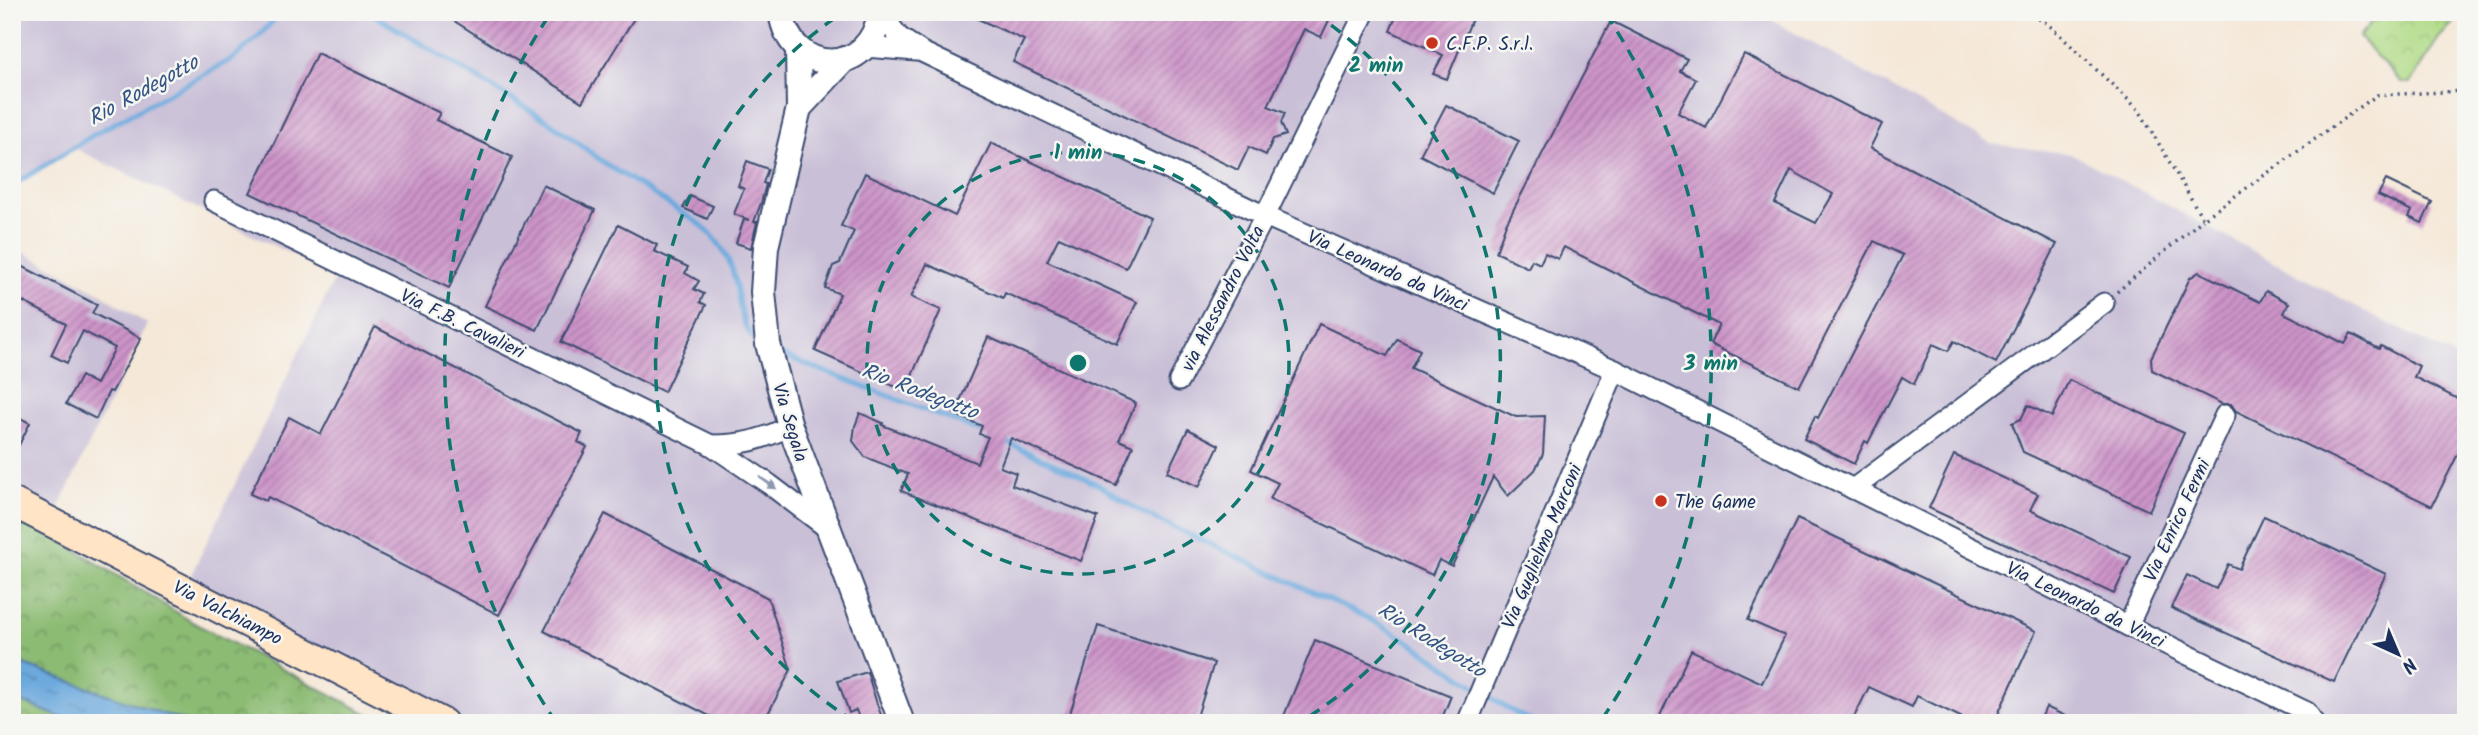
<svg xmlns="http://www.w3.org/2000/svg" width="2478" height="735" viewBox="0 0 2478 735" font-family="Kalam,sans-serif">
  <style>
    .industrial { fill: #c9bfd7 }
    .forest { fill: url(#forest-crowns); stroke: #547568; stroke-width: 2 }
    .park { fill: url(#park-crowns); stroke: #668572; stroke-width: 2 }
    .water { fill: url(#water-ripples); stroke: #446c9e; stroke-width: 2 }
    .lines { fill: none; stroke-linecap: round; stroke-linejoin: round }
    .stream { stroke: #6ca9dd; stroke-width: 5 }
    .building { fill: url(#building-hatch); fill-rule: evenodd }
    .minor-casing { stroke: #3c4b70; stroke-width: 23 }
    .tertiary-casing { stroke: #3c4b70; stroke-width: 28 }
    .secondary-casing { stroke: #3c4b70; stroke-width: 32 }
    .path { stroke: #3c4b70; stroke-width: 3.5; stroke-dasharray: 2 5; stroke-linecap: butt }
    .minor { stroke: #fff; stroke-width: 19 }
    .tertiary { stroke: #fff; stroke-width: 24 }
    .secondary { stroke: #ffe4c6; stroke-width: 28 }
    .oneway { fill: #8d97ae }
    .ring { fill: none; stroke: #0f766e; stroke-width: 3.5; stroke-dasharray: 12 9 }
    .poi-dot { fill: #c8321e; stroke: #f6f6f2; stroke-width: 2.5 }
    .labels { text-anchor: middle; stroke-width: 5; stroke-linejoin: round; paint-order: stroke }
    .poi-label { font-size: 19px; fill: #1b2f5e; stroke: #f6f6f2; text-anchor: start }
    .street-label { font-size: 19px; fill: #1b2f5e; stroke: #f6f6f2 }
    .water-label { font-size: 21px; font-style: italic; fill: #335484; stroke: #f6f6f2 }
    .centre { fill: #0f766e; stroke: #f6f6f2; stroke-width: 3.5 }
    .ring-label { font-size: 21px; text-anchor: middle; font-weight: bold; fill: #0f766e; stroke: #f6f6f2; stroke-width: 5; stroke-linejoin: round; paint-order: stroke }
  </style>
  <defs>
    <pattern id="forest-crowns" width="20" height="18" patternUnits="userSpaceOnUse" patternTransform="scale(1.75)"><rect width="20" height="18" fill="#8cbb73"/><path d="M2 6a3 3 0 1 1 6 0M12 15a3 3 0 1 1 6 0" fill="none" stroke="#729862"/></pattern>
    <pattern id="park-crowns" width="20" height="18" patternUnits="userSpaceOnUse" patternTransform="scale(1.75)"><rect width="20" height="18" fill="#b0db86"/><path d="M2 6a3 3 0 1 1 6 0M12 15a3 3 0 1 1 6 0" fill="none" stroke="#97bc76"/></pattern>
    <pattern id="water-ripples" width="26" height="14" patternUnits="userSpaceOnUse" patternTransform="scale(1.75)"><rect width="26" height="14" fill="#6ca9dd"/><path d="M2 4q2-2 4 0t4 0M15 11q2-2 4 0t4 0" fill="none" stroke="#588ab6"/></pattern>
    <pattern id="building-hatch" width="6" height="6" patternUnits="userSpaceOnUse" patternTransform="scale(1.75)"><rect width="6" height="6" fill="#cd94c8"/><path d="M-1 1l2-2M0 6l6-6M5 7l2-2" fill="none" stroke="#a679a6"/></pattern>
  </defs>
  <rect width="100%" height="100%" fill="#f6f6f2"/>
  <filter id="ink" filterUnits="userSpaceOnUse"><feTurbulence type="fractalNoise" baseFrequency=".0143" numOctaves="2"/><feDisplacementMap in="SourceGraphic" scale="14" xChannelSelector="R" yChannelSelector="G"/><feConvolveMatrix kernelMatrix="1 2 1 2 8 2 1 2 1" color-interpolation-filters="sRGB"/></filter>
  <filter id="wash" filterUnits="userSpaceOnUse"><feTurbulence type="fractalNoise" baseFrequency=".00686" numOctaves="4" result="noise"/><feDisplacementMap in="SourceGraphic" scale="28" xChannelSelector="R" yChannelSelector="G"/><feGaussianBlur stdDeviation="1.57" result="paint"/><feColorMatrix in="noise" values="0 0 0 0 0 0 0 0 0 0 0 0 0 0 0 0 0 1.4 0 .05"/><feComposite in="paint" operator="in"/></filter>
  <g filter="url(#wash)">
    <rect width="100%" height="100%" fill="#f5e8d8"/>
    <g class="industrial">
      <path d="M12,12H1757L1992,144L2072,154L2378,318L2466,362V723H454L187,583L336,276L76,149L12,185Z"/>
      <path d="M12,246L100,293L147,324L47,532L12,515Z"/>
    </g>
    <g class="forest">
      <path d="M12,515L47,532L194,623L385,723H189L12,661Z"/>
      <path d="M12,698L75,723H12Z"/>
    </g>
    <path class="park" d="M2380,12H2463L2438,39L2410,83H2401L2359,37Z"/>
    <path class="water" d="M12,661L189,723H75L12,698Z"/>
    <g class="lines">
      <g class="stream">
        <path d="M369,12L551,123L606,164L700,224C713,235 724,248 730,264C742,291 735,326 760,345"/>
        <path d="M12,186L98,132L234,58L260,35L281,12"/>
        <path d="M779,354L985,433"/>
        <path d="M1004,441L1097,484L1143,513L1368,618L1410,642L1507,708L1534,723"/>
      </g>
    </g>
    <g id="blocks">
      <g class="building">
        <path d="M440,12H638L582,102Z"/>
        <path d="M963,12H1333L1321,37L1304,29L1268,106L1285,113L1281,123L1286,135L1273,139L1266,155L1249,147L1238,170L1013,62L1024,40Z"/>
        <path d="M1398,12H1475L1447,79L1433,74L1443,55L1390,31Z"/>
        <path d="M1611,21L1687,59L1680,71L1696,79L1678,113L1706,128L1744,54L1882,124L1870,148L2057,244L1996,363L1954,341L1948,351L1933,344L1914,384L1902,377L1868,443L1865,441L1854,464L1804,439L1815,416L1818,418L1903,255L1874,241L1799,387L1710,344L1719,325L1564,247L1558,259L1545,253L1540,264L1532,260L1528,268L1496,252L1506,224ZM1791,170L1833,194L1816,223L1775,203Z"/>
        <path d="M317,53L440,113L436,120L512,157L449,288L250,193Z"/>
        <path d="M1446,105L1519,141L1493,193L1420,155Z"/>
        <path d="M991,143L1150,217L1126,268L1059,237L1047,261L1137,302L1117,344L1005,293L1003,298L927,264L911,297L941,310L905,391L815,351L840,294L825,288L833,266L840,263L854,231L841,226L865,173L955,216Z"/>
        <path d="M747,161L768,169L763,183L766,184L761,203L754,222H757L751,248L736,243L744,219L749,220L734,214L744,189L738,186Z"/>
        <path d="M2386,180L2432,202L2422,223L2409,217L2412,211L2378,195Z"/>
        <path d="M543,185L595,210L537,330L485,306Z"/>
        <path d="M690,196L713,206L707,219L683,208Z"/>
        <path d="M618,225L657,245L654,251L688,267L685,273L699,281L694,289L704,294L700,302L706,305L664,392L561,342Z"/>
        <path d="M12,261L97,305L92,313L141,338L112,392L109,391L96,419L66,404L81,376L96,384L115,348L83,331L67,363L51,355L66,324L12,296Z"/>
        <path d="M2199,272L2260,302L2266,291L2289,303L2284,313L2345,344L2351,334L2379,349L2381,346L2419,366L2414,377L2466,403V438L2432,506L2236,411L2231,404H2222L2152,370L2151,358L2190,278Z"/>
        <path d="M1319,324L1387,356L1397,339L1420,350L1411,368L1516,417L1545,416L1543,454L1535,470L1508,496L1493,477L1452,566L1439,560L1432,575L1270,499L1278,483L1251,470Z"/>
        <path d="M375,327L582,433L578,442L587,447L499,615L268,497L266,501L250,494L289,417L321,434Z"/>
        <path d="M988,337L1136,403L1119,440L1133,446L1116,485L1011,438L1000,467L1016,473L1012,485L1098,517L1081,561L901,491L908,474L865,457L853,441L855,426L860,413L883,423L882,425L977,463L988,437L979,434L982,426L954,414Z"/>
        <path d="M2069,380L2184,433L2149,511L2023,452L2012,423L2021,419L2028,405L2052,417Z"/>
        <path d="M12,414L30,423L12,459Z"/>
        <path d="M1188,429L1219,445L1199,487L1167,472Z"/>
        <path d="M1954,455L2038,494L2030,510L2131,557L2114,594L1929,508Z"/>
        <path d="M605,514L768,598L791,670L763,723H723L544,631Z"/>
        <path d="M2264,516L2386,574L2334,682L2171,608L2187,575L2216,589L2228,564L2239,569Z"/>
        <path d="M1797,519L2036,631L1994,723H1973L1917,696L1912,707L1869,687L1851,723H1657L1691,650L1762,683L1785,636L1748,620Z"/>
        <path d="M1098,626L1214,663L1195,723H1067Z"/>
        <path d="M1315,640L1451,696L1440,723H1281Z"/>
        <path d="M867,672L877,704L884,723H861L856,710L849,713L838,681Z"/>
        <path d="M2046,707L2080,723H2039Z"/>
      </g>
    </g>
  </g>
  <g filter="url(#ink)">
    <use href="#blocks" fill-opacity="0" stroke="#3c4b70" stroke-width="2"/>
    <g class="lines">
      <defs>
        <g id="minor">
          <path d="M880,12L899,37L922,52L1265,216L1615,370L2128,626L2307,712L2314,723"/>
          <path d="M865,47L917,51"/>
          <path d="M214,201L711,445L769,484L827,528"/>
          <path d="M1179,381L1265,216L1365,12"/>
          <path d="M711,445C742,445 762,440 790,426"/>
          <path d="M1853,489L2104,303"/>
          <path d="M2128,626L2225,415"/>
          <path d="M1467,723L1615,370"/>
        </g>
        <g id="tertiary">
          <path d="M781,12C790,78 872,78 880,12"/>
          <path d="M798,49L799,108L766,247L763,292L768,344L790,426L902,723"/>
          <path d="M799,108L845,59"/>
        </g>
        <path id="secondary" d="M12,502L443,723"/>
      </defs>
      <use href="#minor" class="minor-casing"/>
      <use href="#tertiary" class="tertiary-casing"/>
      <use href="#secondary" class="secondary-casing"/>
      <g class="path">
        <path d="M2026,12L2048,24L2139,110L2203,219L2377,95L2466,91"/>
        <path d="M2117,292L2203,219"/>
        <path d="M12,716L30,723"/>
      </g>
      <use href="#minor" class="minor"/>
      <use href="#tertiary" class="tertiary"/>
      <use href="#secondary" class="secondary"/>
    </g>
    <defs><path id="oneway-solid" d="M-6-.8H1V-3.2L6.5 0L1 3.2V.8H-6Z" transform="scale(1.75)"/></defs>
    <use class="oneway" href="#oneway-solid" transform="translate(768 483) rotate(35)"/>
  </g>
  <g class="ring">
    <circle cx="1078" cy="363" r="211"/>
    <path d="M854 721A422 422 0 0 1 842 13M1314 13A422 422 0 0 1 1302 721"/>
    <path d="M556 722A633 633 0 0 1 550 14M1606 14A633 633 0 0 1 1600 722"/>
  </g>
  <g class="poi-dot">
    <circle cx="1432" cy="43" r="7"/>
    <circle cx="1661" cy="501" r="7"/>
  </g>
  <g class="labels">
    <g class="poi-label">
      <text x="1446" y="50">C.F.P. S.r.l.</text>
      <text x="1675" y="508">The Game</text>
    </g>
    <g class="street-label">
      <text transform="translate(1388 270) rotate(24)" y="7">Via Leonardo da Vinci</text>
      <text transform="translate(1222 298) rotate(-63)" y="7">via Alessandro Volta</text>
      <text transform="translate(463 323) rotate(26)" y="7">Via F.B. Cavalieri</text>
      <text transform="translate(791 422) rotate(73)" y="7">Via Segala</text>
      <text transform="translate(2176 520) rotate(-65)" y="7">Via Enrico Fermi</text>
      <text transform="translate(1541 546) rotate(-67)" y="7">Via Guglielmo Marconi</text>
      <text transform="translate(2086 604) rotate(26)" y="7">Via Leonardo da Vinci</text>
      <text transform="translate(228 612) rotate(27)" y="7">Via Valchiampo</text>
    </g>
    <g class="water-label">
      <text transform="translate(143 90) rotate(-29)" y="7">Rio Rodegotto</text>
      <text transform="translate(920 391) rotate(21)" y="7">Rio Rodegotto</text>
      <text transform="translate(1432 640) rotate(32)" y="7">Rio Rodegotto</text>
    </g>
  </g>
  <circle cx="1078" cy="363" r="10" class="centre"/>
  <g class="ring-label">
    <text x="1376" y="72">2 min</text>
    <text x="1078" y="159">1 min</text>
    <text x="1711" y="370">3 min</text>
  </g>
  <rect width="2478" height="735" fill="none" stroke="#f6f6f2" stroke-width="42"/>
  <g transform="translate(2398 654) rotate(136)" stroke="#f6f6f2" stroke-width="5" paint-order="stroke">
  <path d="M0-5L12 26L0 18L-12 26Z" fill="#1b2f5e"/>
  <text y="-10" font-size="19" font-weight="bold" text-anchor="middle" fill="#1b2f5e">N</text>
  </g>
</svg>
